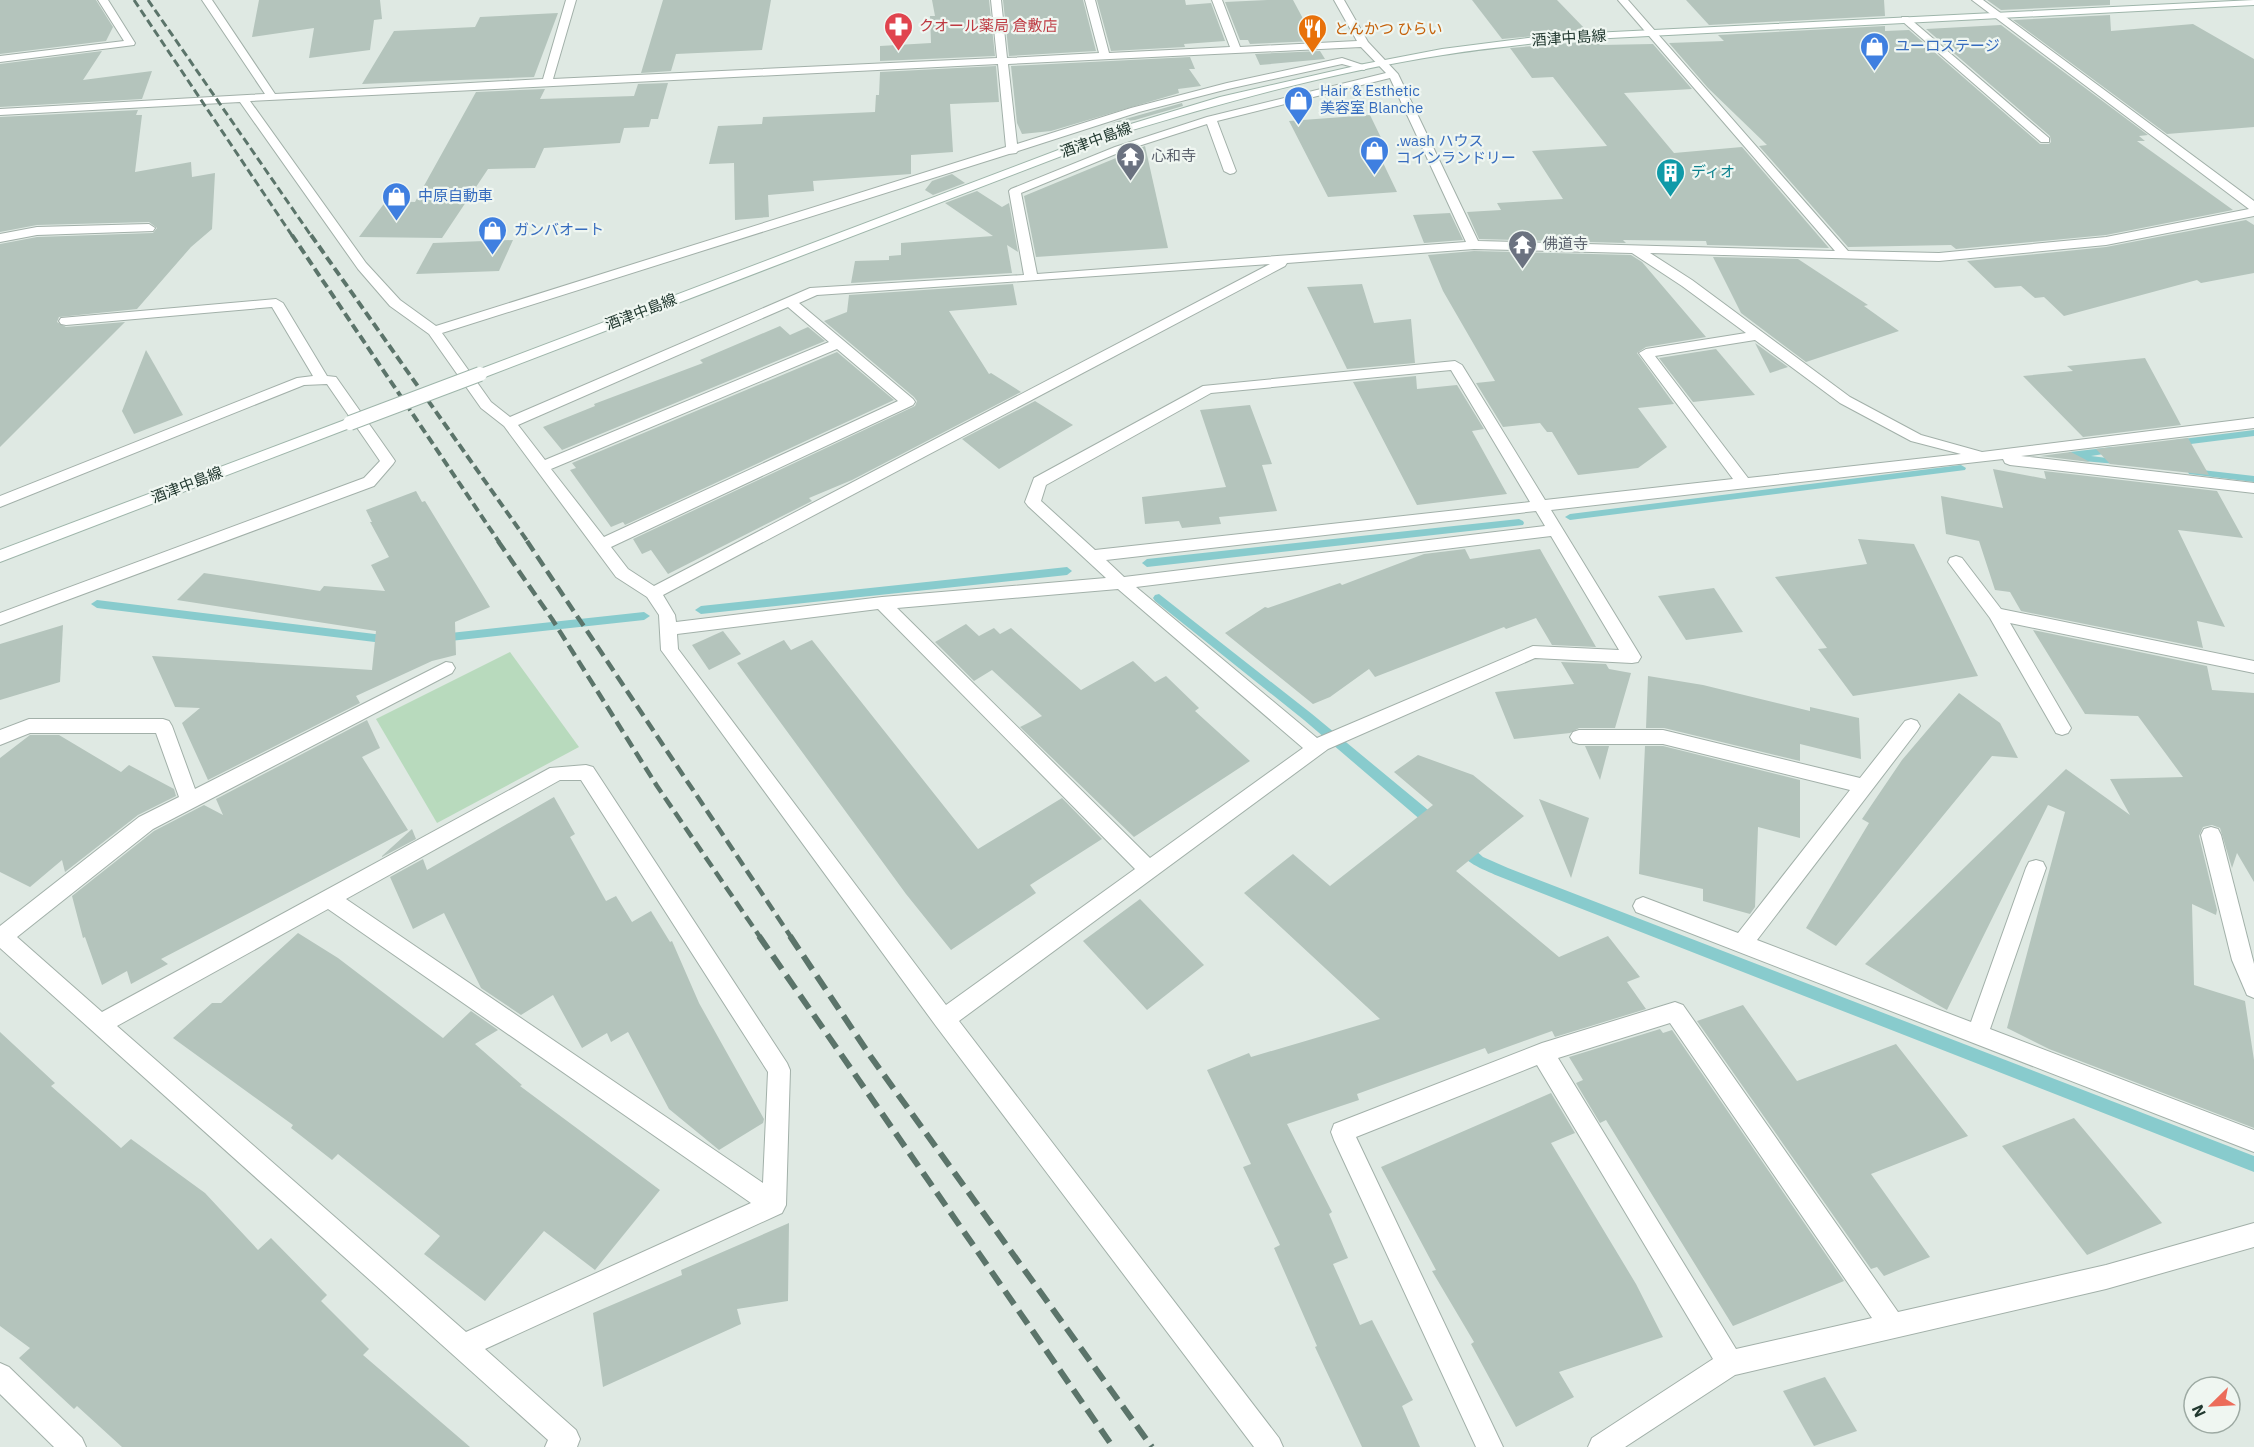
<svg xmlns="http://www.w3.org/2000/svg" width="2254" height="1447" viewBox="0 0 2254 1447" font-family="'IBM Plex Sans','Noto Sans JP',sans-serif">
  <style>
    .green { fill: #b8dabd }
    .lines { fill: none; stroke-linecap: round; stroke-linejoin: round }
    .stream { fill: #88cbcd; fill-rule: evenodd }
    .building { fill: #b4c4bc }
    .service-casing { stroke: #a2b0a9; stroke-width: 2 }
    .minor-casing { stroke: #a2b0a9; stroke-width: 2 }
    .secondary-casing { stroke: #9eb5aa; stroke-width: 2 }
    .service { fill: #fff; fill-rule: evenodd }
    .minor { fill: #fff; fill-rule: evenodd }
    .secondary { fill: #fff; fill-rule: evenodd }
    .rail-far3 { stroke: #5b746a; stroke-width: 3; stroke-dasharray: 8 4; stroke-linecap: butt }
    .rail-far2 { stroke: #5b746a; stroke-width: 4; stroke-dasharray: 9 4.5; stroke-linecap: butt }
    .rail-far1 { stroke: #5b746a; stroke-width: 4.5; stroke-dasharray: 12 6; stroke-linecap: butt }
    .rail { stroke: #5b746a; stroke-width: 6; stroke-dasharray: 16 8; stroke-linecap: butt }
    .secondary-bridge-casing { stroke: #9eb5aa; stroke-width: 16; stroke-linecap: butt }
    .secondary-bridge { stroke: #fff; stroke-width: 14 }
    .labels { text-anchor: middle; stroke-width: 4.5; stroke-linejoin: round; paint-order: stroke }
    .far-health-label { font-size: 15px; fill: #be3a42; stroke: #eff6f1; text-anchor: start }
    .far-food-label { font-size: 15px; fill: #c56008; stroke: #eff6f1; text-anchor: start }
    .far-street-label { font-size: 15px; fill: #21382f; stroke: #eff6f1 }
    .far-shop-label { font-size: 15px; fill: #366cbe; stroke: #eff6f1; text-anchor: start }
    .far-worship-label { font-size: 15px; fill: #5b616d; stroke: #eff6f1; text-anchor: start }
    .far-culture-label { font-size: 15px; fill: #0d838f; stroke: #eff6f1; text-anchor: start }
  </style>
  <rect width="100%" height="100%" fill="#dfe9e3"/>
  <path class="green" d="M510,652L579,747L437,823L376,719Z"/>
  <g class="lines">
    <g class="stream">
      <path d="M2254,430V436L2175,446L2170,443L2175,440Z"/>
      <path d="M2113,447L2118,450L2116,452L2091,456L2123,460L2127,461V465L2083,461L2079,460V457L2070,458L2065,455L2070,452Z"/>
      <path d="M1961,465L1966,468L1965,470L1570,520L1565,517L1570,514Z"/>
      <path d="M2193,469L2254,476V482L2189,474L2188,472Z"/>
      <path d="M1519,519L1523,521L1524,523L1523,525L1147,567L1142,563L1147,559Z"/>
      <path d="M1067,567L1072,571L1067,575L701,614L695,610L701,606Z"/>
      <path d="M1159,594L1312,714L1439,819L1440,823L1439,827L1434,828L1429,827L1304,720L1155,601L1153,598L1155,595Z"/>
      <path d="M97,600L391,636L397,640L391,644L97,608L91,604Z"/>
      <path d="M644,612L650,616L644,620L441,642L435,638L441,634Z"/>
      <path d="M1461,841L1466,842L1483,857L1508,868L2254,1156V1172L1498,876C1482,869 1463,862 1455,846L1456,842Z"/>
    </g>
  </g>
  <g class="building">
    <path d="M0,0H96L113,27L106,41L0,54Z"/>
    <path d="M259,0H380L382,19L374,20L370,50L309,58L314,28L252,37Z"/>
    <path d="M663,0H771L762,50L676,54L671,71L641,73Z"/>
    <path d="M932,0H989L995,56L880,61V46L931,43L930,16H935Z"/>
    <path d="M1003,0H1083L1096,51L1009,56Z"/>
    <path d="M1097,0H1185L1186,5L1211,3L1225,41L1184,44L1185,47L1111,51Z"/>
    <path d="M1267,0H1293L1315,41L1250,44L1248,40H1240L1225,2Z"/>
    <path d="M1472,0H1557L1587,31L1502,39Z"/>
    <path d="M1686,0H1884L1885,16L1709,25Z"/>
    <path d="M1987,0H2110V5L2001,10Z"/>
    <path d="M558,13L534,77L362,84L394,31L475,27L480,17Z"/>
    <path d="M2110,15L2111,31L2193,24L2254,59V127L2167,134L2013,20Z"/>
    <path d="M2001,25L2148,135L2139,136L2145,141H2137L2233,210L2106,235L1956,249L1951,245L1848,247L1759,146L1767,145L1708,88L1669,43L1724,41L1718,35L1885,26V31L1909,30L2040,144H2049L2051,142L2050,136L1926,29Z"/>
    <path d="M1596,41L1600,45L1653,44L1692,89L1624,93L1674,153L1742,147L1829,248L1707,245L1706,241L1623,240L1626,243L1479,239L1467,212L1501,210L1497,203L1563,199L1532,151L1607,146L1553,77L1532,78L1510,48Z"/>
    <path d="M102,51L83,80L152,71L142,99L0,107V64Z"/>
    <path d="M1320,51L1325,59L1260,65L1255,54Z"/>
    <path d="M1190,57L1195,69H1189L1201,86L1178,89L1179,93L1051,131L1022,134L1017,123L1011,66Z"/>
    <path d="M996,66L999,102L950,104L953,152L911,155V174L813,181L814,191L768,195L769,217L735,220L734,163L709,164L718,126L762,124L763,117L875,112L876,95H879L880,72Z"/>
    <path d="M668,83L658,119H651L649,127L624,128L620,143L544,148L535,168L488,169L442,238L359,237L386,201L415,202L476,92L545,89L540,99L634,96L638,84Z"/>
    <path d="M1182,103L1183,106L1135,120L1111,123Z"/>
    <path d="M138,110L136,115H142L135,172L191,162L192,177L215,173L212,229L191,247L137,309L59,317L57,322L66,327L125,322L0,447V244L37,237L153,233L157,228L149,222L37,225L0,232V117Z"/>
    <path d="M1370,115L1385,146H1375L1397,192L1328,197L1289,121Z"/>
    <path d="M1145,146L1168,248L1036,257L1024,196Z"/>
    <path d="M952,174L965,183L933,195L925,190L932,181Z"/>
    <path d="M977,191L1002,207L1009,203L1018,252L1007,245L1012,273L851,283L855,261L889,260V256L901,255V243L993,236L945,203Z"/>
    <path d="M1450,213L1463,240L1424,243L1413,215Z"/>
    <path d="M2246,220L2254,225V273L2201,283L2197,280L2064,316L2044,297L2035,298L2021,286L1995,288L1967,261L2106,247Z"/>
    <path d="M513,240L499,271L416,274L433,243Z"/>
    <path d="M1474,251L1631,255L1642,262L1706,337L1646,347L1637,353L1674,404L1638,408L1667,447L1638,468L1578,475L1552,432H1547L1540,423L1503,427L1476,383L1495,381L1443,291L1428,255Z"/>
    <path d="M1713,257L1798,259L1868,305L1864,306L1899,331L1806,362L1741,313Z"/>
    <path d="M1013,284L1017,305L949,311L989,374L991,373L1021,392L852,480L809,498L812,501L668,574L651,550L642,554L633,539L915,406L917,401L914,397L824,321L847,312L849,295Z"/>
    <path d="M1362,284L1374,323L1411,319L1415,363L1347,369L1307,287Z"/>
    <path d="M780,326L790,335L808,327L825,341L562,450L543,427L595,406L594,404L703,363L700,360Z"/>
    <path d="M1755,343L1788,367L1770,373Z"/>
    <path d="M1716,349L1755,395L1693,402L1659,358Z"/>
    <path d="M146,350L183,415L134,434L122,411Z"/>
    <path d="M837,352L894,400L625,525L623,522L611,527L570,470L576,468L572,463Z"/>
    <path d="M2145,358L2181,425L2083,437L2023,376L2073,371L2067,366Z"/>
    <path d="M1416,376L1417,389L1457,385L1484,429L1472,431L1507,494L1417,505L1353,382Z"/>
    <path d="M1035,401L1073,425L999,469L962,439Z"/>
    <path d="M1250,405L1272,464L1262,465L1277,511L1219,517L1221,524L1182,528L1179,521L1145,524L1142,497L1226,487L1200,410Z"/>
    <path d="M2188,438L2209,475L2110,464L2096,449Z"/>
    <path d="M2071,452L2090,462L2040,456Z"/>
    <path d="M1993,469L2046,479L2044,471L2217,491L2243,538L2178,530L2225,627L2197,621L2203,648L2021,611L2010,592L1995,590L1979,541L1946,534L1941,496L2003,508Z"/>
    <path d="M416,491L422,502L425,501L490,607L455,622L456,655L432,661L356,696L360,703L208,780L182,723L200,708L175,707L152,656L372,670L376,631L177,600L204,573L320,591L324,586L385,591L371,565L389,557L370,522H372L366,510Z"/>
    <path d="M1858,539L1914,544L1978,676L1853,696L1818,649L1827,648L1775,577L1867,564Z"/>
    <path d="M1465,549L1470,559L1540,549L1596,647L1552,645L1536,618L1506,629L1504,627L1375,677L1369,669L1330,697L1313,704L1225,633L1265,607L1268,608L1340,583L1342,585L1424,554Z"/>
    <path d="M1714,588L1743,632L1686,640L1658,596Z"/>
    <path d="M966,624L979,636L994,628L1000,634L1011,628L1081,690L1133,661L1155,682L1166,676L1199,708L1195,711L1250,761L1134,837L1020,727L1042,716L992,670L974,681L935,642Z"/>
    <path d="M63,625L60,682L0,700V644Z"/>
    <path d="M2033,630L2207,666L2212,690L2254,693V882L2237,853L2232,868L2220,828L2212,825L2203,827L2199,836L2217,910L2216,915L2192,904L2194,985L2245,1001L2254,1060V1128L2049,1049L2007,1028L2065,812L2048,805L1947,1010L1865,964L2066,769L2130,815L2110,779L2183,777L2138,716L2085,714Z"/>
    <path d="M723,631L741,654L709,670L692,645Z"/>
    <path d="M784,640L791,650L812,640L978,849L1062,798L1102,839L1030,885L1036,893L951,950L906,894L737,663Z"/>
    <path d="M1561,662L1606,664L1609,669L1631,673L1615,728H1579L1570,733L1514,739L1495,692L1574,684Z"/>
    <path d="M1648,676L1703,685L1810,711V707L1859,718L1861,759L1800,744V761L1664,728H1646Z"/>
    <path d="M1959,693L2000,723L2018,758L1992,756L1836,946L1806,928L1869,823L1862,819L1902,760Z"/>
    <path d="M367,720L380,748L362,757L408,830L161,959L168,964L131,984L127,971L102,985L85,937L83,938L72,896L154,831L204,805L223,815L216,799Z"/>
    <path d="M30,735H59L121,772L129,765L174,789L176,796L138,815L65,872L62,860L30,887L0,872V758Z"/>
    <path d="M1585,746H1609L1600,780Z"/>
    <path d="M1645,746H1663L1800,780V838L1758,827L1755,907L1750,914L1703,901V889L1639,874Z"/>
    <path d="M1418,755L1473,775L1524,816L1456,871L1559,957L1608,936L1640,977L1627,982L1646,1009L1555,1037L1552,1031L1488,1054L1485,1048L1357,1094L1359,1100L1287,1124L1332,1212L1329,1214L1348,1258L1333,1264L1360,1325L1372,1320L1413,1400L1402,1406L1420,1447H1362L1315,1347L1317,1346L1274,1248L1280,1245L1243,1167L1251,1164L1207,1070L1249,1053L1251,1057L1380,1019L1244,893L1293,854L1330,886L1433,805L1394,772Z"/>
    <path d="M554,797L575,834L570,837L606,901L616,896L632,922L651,911L670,942L672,941L699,1003L764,1119L763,1123L719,1150L669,1109L628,1032L611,1042L607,1033L582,1048L553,995L521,1015L481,988L444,913L413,929L390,877L423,859L427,870Z"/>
    <path d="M1539,799L1589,818L1571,878Z"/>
    <path d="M412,829L416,839L382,857V856Z"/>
    <path d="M1140,899L1204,965L1147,1010L1083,941Z"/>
    <path d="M298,933L338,958L443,1038L471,1011L498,1030L475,1044L522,1085L520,1086L660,1190L595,1270L544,1231L485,1301L424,1254L440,1236L338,1154L332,1160L291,1128L293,1125L173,1038L212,1003H221Z"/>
    <path d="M1743,1005L1797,1081L1896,1044L1968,1136L1871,1174L1930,1257L1884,1276L1877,1267L1871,1269L1697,1021Z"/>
    <path d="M1660,1029L1663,1033L1672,1030L1844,1281L1733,1326L1606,1120L1600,1123L1576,1083L1583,1080L1569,1057Z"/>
    <path d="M0,1032L55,1083L51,1086L121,1148L131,1139L205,1193L258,1250L271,1238L327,1295L321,1301L369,1349L363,1355L470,1447H122L77,1406L74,1409L19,1358L30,1348L0,1326Z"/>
    <path d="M1551,1093L1575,1133L1551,1143L1636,1284L1663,1337L1559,1372L1574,1397L1516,1427L1471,1344L1474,1342L1432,1271L1436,1270L1381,1167Z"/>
    <path d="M2074,1118L2162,1223L2087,1255L2002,1146Z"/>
    <path d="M789,1223L788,1301L737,1309L741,1324L603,1387L593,1313L682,1275L681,1270Z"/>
    <path d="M1825,1377L1857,1431L1814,1446L1783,1391Z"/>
  </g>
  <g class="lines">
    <defs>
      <path id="service" d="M2211,827L2218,829L2221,835L2254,964V998L2247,995L2232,960L2201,835L2204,829Z"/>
      <g id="minor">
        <path d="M98,0H108L135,43L134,45L0,62V56L124,41Z"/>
        <path d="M202,0H212L275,94L543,79L566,0H576L553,79L997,58L991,0H1001L1007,58L1099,53L1085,0H1095L1109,53L1230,47L1212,0H1222L1240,47L1357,41L1334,0H1344L1368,42L1398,74L1478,241L1835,251L1618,0H1628L1848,251L1939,253L2106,237L2249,209L1972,0H1983L2254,201V216L2106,245L1939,261L1650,253L1692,280L1850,397L1921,435L1982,452L2254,418V428L2021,456L2254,483V493L2010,465L2005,463L2003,459L1551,510L1638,652L1641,657L1638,662L1632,663L1535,658L1328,749L959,1021L1279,1438L1283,1447H1254L936,1026L664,654L661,650L659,615L647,597L616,577L504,426L481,408L429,334L390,306L358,269L240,102L0,115V109L265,94ZM1361,47L1386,73L1207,117L1115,147L1011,189L1009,191L1024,275L810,288L510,417L491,402L442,333L1009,154L1016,153L1018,151L1139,112L1228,89L1342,64L1364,70L1369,67L1342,58L1227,83L1131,108L1017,144L1008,64ZM998,64L1006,147L436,326L400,300L366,263L250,101ZM1390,78L1466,242L1037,274L1021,193L1123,151L1207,124L1224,171L1230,174L1234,173L1236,171L1217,121ZM1474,249L1632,253L1682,286L1746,333L1646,349L1639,353L1733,479L1545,500L1462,365L1455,361L1203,386L1034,478L1025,502L1028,506L1106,578L882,597L676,622L675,615L663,595L1285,266L1287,263ZM1270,264L654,586L628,569L611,547L913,405L915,402L913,399L799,303L817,295ZM788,307L829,342L545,460L518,425ZM1755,340L1840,403L1911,441L1961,454L1748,478L1655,356ZM837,349L898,401L604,537L551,469ZM1451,370L1530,502L1095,550L1041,501L1046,485L1211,393ZM1536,511L1545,526L1124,577L1106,560ZM1551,536L1619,650L1533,646L1317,738L1136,587ZM1118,589L1303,748L1150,858L897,608ZM878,609L1135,869L946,1005L678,649L677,634Z"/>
        <path d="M1902,17H1908L2049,138V142H2041L1902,21Z"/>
        <path d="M149,224L155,228L153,231L37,235L0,242V234L37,227Z"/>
        <path d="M276,299L283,303L327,376L336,377L393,458L395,461L393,464L374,486L0,625V613L364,478L380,461L327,384L304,385L0,507V496L297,378L313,376L272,307L66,325L61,324L59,321L61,318Z"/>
        <path d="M1956,556L1962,558L2001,609L2254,661V673L2010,623L2071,728L2068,733L2062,735L2056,733L1990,618L1948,562L1950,558Z"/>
        <path d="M446,662L452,663L455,668L452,673L153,829L17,937L102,1012L550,768L586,765L593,767L787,1063L790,1070L786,1205L782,1213L485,1349L576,1430L580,1439L577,1447H545L548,1440L0,948V926L139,817L179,797L156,733H30L0,745V730L29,719H163L169,721L172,726L195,789ZM560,780H581L768,1072L763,1183L346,899ZM328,909L751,1203L466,1332L117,1026Z"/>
        <path d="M1911,719L1917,721L1920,726L1917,731L1757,940L1971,1022L2026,868L2029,862L2036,860L2043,862L2046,868L1990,1029L2254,1130V1152L1636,912L1633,906L1636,900L1643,897L1738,933L1850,790L1663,744H1579L1573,742L1570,737L1573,732L1579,730H1663L1860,778L1905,721Z"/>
        <path d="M1675,1002L1683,1005L1898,1312L2106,1265L2254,1223V1247L2106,1289L1735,1375L1625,1447H1588L1592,1438L1713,1359L1537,1065L1356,1137L1503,1447H1476L1334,1140L1331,1132L1334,1124L1542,1043ZM1670,1023L1872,1318L1736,1349L1558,1058Z"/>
        <path d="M0,1363L9,1367L82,1438L86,1447H54L0,1394Z"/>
      </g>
      <g id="secondary">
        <path d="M2254,0V5L1552,41C1516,46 1479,49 1443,55C1333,72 1225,102 1119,134L485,377L480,378L473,374L475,371L1111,130L1220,97L1364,64L1442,49L1552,35Z"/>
        <path d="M350,418L357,423L355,426L0,562V550Z"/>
      </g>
    </defs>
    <use href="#service" class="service-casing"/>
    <use href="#minor" class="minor-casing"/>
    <use href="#secondary" class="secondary-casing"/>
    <use href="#service" class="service"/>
    <use href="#minor" class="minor"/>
    <use href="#secondary" class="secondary"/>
    <g class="rail-far3">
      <path d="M134,0L293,237"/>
      <path d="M148,0L312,237"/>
    </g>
    <g class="rail-far2">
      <path d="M292,235L499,542"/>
      <path d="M311,235L528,542"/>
    </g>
    <g class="rail-far1">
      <path d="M498,541L552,619L657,786L760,937"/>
      <path d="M527,541L791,937"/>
    </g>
    <g class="rail">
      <path d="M759,936L1113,1447"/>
      <path d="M790,936L871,1057L1152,1447"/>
    </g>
    <defs>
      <path id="secondary-bridge" d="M350,423L480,374"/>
    </defs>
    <use href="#secondary-bridge" class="secondary-bridge-casing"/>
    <use href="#secondary-bridge" class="secondary-bridge"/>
  </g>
  <defs>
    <symbol id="pharmacy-pin" viewBox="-11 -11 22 30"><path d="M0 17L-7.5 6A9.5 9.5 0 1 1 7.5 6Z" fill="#e0444e" stroke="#eff6f1"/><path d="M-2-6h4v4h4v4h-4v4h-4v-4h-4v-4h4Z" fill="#fff"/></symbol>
    <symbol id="restaurant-pin" viewBox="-11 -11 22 30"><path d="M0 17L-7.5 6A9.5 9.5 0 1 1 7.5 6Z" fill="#e8710a" stroke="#eff6f1"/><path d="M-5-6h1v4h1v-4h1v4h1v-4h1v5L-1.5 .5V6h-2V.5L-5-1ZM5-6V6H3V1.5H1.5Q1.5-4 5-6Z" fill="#fff"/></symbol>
    <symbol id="shop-pin" viewBox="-11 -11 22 30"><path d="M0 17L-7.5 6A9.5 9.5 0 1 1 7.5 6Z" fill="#3f7fe0" stroke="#eff6f1"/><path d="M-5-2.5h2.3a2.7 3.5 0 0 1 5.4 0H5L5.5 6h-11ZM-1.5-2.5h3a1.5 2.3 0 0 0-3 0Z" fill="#fff"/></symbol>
    <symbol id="temple-pin" viewBox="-11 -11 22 30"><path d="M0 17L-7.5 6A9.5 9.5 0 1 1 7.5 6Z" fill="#6b7280" stroke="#eff6f1"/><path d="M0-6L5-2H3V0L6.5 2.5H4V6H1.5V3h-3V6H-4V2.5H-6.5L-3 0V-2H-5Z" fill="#fff"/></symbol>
    <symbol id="building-pin" viewBox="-11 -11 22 30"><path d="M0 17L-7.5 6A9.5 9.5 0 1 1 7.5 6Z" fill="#0f9aa8" stroke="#eff6f1"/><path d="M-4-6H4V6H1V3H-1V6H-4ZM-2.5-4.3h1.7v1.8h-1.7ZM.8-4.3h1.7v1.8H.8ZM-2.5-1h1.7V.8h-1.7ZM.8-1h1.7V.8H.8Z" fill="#fff"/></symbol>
  </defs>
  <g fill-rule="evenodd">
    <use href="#pharmacy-pin" x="882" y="10" width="33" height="45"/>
    <use href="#restaurant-pin" x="1296" y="12" width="33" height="45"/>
    <use href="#shop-pin" x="1858" y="30" width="33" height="45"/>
    <use href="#shop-pin" x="1282" y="84" width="33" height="45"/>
    <use href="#shop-pin" x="1358" y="134" width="33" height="45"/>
    <use href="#temple-pin" x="1114" y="140" width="33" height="45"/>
    <use href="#building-pin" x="1654" y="156" width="33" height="45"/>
    <use href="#shop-pin" x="380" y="180" width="33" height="45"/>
    <use href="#shop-pin" x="476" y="214" width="33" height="45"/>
    <use href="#temple-pin" x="1506" y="228" width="33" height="45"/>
  </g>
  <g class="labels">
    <g class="far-health-label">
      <text x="919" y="31">クオール薬局 倉敷店</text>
    </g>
    <g class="far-food-label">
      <text x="1334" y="34">とんかつ ひらい</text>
    </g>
    <g class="far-street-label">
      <text transform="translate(1569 38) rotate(-4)" y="5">酒津中島線</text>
      <text transform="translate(1096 140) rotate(-20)" y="5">酒津中島線</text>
      <text transform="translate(641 312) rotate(-21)" y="5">酒津中島線</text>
      <text transform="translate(187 485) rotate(-21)" y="5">酒津中島線</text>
    </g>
    <g class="far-shop-label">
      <text x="1895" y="51">ユーロステージ</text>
      <text x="1320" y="96">Hair &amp; Esthetic<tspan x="1320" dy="17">美容室 Blanche</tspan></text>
      <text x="1396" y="146">.wash ハウス<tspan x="1396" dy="17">コインランドリー</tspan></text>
      <text x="418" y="201">中原自動車</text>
      <text x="514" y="235">ガンバオート</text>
    </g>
    <g class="far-worship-label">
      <text x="1151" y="161">心和寺</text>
      <text x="1543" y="249">佛道寺</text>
    </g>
    <g class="far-culture-label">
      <text x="1691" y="177">ディオ</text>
    </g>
  </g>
  <g transform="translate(2212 1405) rotate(246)"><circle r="28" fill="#eff6f1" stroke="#9daaa3" stroke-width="1.5"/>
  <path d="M0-4.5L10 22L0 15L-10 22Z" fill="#ec6c5a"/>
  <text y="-9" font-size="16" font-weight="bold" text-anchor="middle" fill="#21382f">N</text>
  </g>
</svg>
